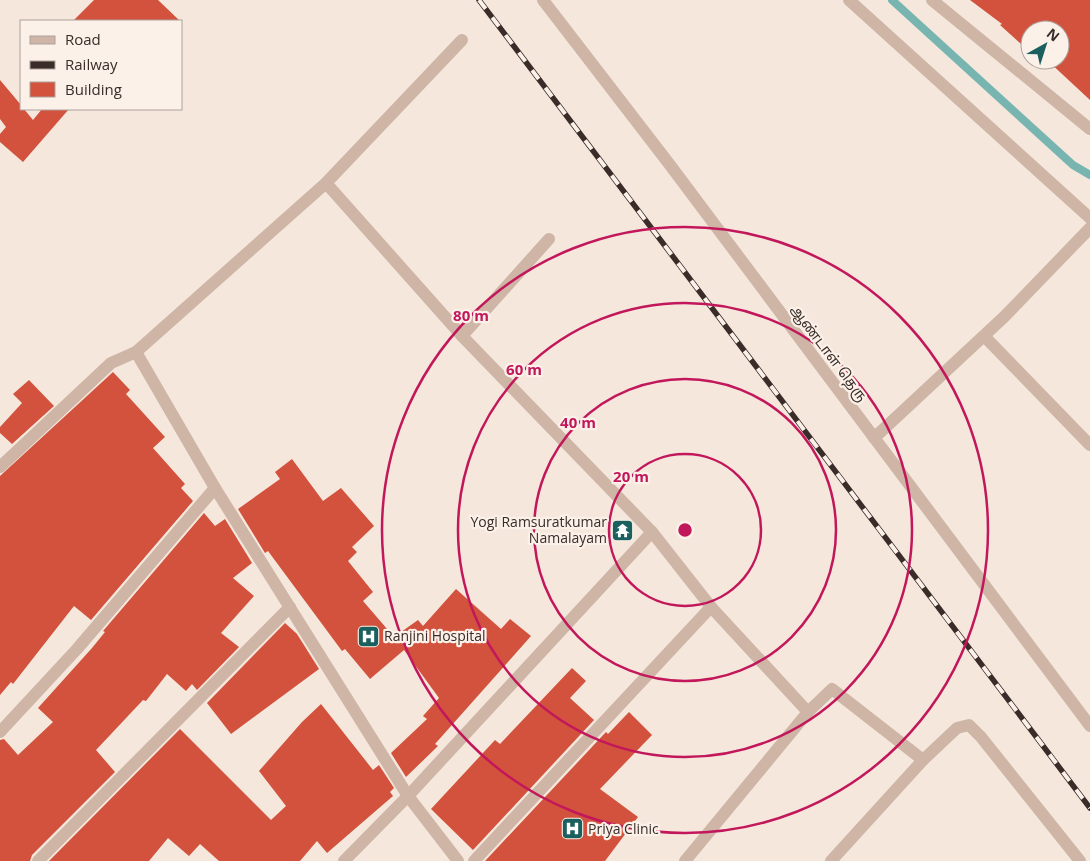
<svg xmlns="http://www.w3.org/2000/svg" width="1090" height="861" viewBox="0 0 1090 861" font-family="'Open Sans','Noto Sans Tamil',sans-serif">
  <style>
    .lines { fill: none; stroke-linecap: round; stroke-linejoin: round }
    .stream { stroke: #78b5b1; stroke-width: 8 }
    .building { fill: #d2523d }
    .minor { stroke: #ceb5a6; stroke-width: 12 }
    .tertiary { stroke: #ceb5a6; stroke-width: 12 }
    .rail-casing { stroke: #3a2c28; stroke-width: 5.5 }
    .rail { stroke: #fbf1e9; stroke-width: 4; stroke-dasharray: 11; stroke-linecap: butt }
    .ring { fill: none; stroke: #c2185b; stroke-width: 2.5 }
    .labels { text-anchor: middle; stroke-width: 4.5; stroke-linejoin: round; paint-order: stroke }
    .street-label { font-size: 14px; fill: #3a2c28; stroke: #fbf1e9 }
    .poi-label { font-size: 14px; fill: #3a2c28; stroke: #fbf1e9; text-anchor: start }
    .centre { fill: #c2185b; stroke: #fbf1e9; stroke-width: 2.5 }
    .ring-label { font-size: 15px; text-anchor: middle; font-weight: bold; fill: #c2185b; stroke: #fbf1e9; stroke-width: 4.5; stroke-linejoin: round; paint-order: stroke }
  </style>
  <rect width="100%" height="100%" fill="#f5e7dc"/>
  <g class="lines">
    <path class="stream" d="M892,0L1073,165L1090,175"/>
  </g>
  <g class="building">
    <path d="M94,0H158L180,21H73Z"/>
    <path d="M970,0H1090V100L1047,60H1060V30H1030V52L1000,25L1002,24Z"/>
    <path d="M0,80L21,105V109H24L33,120L42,109H69L23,162L0,142V134L6,127L0,119Z"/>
    <path d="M113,372L130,390L126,394L165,437L153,448L185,484L181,488L193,501L91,620L74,606L13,684L11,682L0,695V476Z"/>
    <path d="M29,380L54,406L12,444L0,433V427L22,403L13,394Z"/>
    <path d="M292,459L323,501L341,488L374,526L352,547L357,552L348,561L373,592L363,601L394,637L418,620L423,626L456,589L501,629L510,619L531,636L435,744L438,746L406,777L391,753L427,719L423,716L439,698L404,650L370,679L345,649L342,651L268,551L265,553L238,509L280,479L275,472Z"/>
    <path d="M204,513L215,526L225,519L252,563L233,578L254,596L221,633L239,647L197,690L192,684L186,691L167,674L146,701L143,700L96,750L115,772L32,855L30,861H0V740L4,739L18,755L53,722L38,708L92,648L105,632L103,631Z"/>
    <path d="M285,623L297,634L319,669L231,734L207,703Z"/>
    <path d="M572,668L586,681L570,698L594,720L473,850L431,809L495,740L500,744Z"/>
    <path d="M321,704L373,770L379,765L394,788L390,792L393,796L327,853L317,841L300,861H219L200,844L189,856L168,838L149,861H49L180,729L271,820L286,806L259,771L302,722Z"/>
    <path d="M629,712L652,735L600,789L638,817L605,861H485L606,732L608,734Z"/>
  </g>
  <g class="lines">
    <g class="minor">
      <path d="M932,0L1090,129"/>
      <path d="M326,183L462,336"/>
      <path d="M549,239L462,336L652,532L711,607L808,712L685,861"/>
      <path d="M984,336L1090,445"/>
      <path d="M874,438L1004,317L1090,228"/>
      <path d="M0,467L111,363L136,352"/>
      <path d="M808,712L832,689L923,760"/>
      <path d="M0,732L77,649L215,488"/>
      <path d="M38,861L290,607"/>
      <path d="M344,861L408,796L652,532"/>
      <path d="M458,861L408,796L215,488L136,352L326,183L462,40"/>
      <path d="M474,861L711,607"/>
      <path d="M831,861L923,760L957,728L969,725L981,737L1080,861"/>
    </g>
    <g class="tertiary">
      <path d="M543,0L670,165L1090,726"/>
      <path d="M849,0L1090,218"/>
    </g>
    <defs>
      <path id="rail" d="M479,0L1090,808"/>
    </defs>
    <use href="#rail" class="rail-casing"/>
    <use href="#rail" class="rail"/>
  </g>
  <g class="ring">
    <circle cx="685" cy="530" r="76"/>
    <circle cx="685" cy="530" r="151"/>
    <circle cx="685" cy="530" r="227"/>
    <circle cx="685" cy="530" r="303"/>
  </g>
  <defs>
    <symbol id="temple-square" viewBox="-11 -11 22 22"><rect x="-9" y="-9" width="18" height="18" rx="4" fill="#19605e" stroke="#fbf1e9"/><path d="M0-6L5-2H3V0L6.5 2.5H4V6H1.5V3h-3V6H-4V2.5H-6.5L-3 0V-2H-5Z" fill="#fff"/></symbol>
    <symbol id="hospital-square" viewBox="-11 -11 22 22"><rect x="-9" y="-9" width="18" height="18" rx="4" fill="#19605e" stroke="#fbf1e9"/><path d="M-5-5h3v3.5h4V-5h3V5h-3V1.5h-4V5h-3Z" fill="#fff"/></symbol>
  </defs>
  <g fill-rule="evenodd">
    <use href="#temple-square" x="610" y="518" width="25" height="25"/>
    <use href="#hospital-square" x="356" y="624" width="25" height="25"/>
    <use href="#hospital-square" x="560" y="816" width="25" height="25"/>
  </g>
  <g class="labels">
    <g class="street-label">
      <text transform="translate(829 353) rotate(53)" y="5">ஆண்டாள் தெரு</text>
    </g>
    <g class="poi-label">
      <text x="607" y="527" text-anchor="end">Yogi Ramsuratkumar<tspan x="607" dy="16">Namalayam</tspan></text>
      <text x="384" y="641">Ranjini Hospital</text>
      <text x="588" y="834">Priya Clinic</text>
    </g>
  </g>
  <circle cx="685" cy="530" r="8" class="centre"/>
  <g class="ring-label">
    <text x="471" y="321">80 m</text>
    <text x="524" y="375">60 m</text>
    <text x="578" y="428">40 m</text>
    <text x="631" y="482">20 m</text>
  </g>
  <rect x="20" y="20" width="162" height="90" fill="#fbf1e9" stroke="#aea29c"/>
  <rect x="30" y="36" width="25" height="8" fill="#ceb5a6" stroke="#aea29c"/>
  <text x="65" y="45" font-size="15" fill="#3a2c28">Road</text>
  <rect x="30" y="61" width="25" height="8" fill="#3a2c28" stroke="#aea29c"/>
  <text x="65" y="70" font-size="15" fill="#3a2c28">Railway</text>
  <rect x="30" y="82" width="25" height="15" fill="#d2523d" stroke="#aea29c"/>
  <text x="65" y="95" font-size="15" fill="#3a2c28">Building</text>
  <g transform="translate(1045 45) rotate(39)"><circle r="24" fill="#fbf1e9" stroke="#aea29c"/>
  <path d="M0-4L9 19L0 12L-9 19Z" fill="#19605e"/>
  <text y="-8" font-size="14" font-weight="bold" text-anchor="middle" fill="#3a2c28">N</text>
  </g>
</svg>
